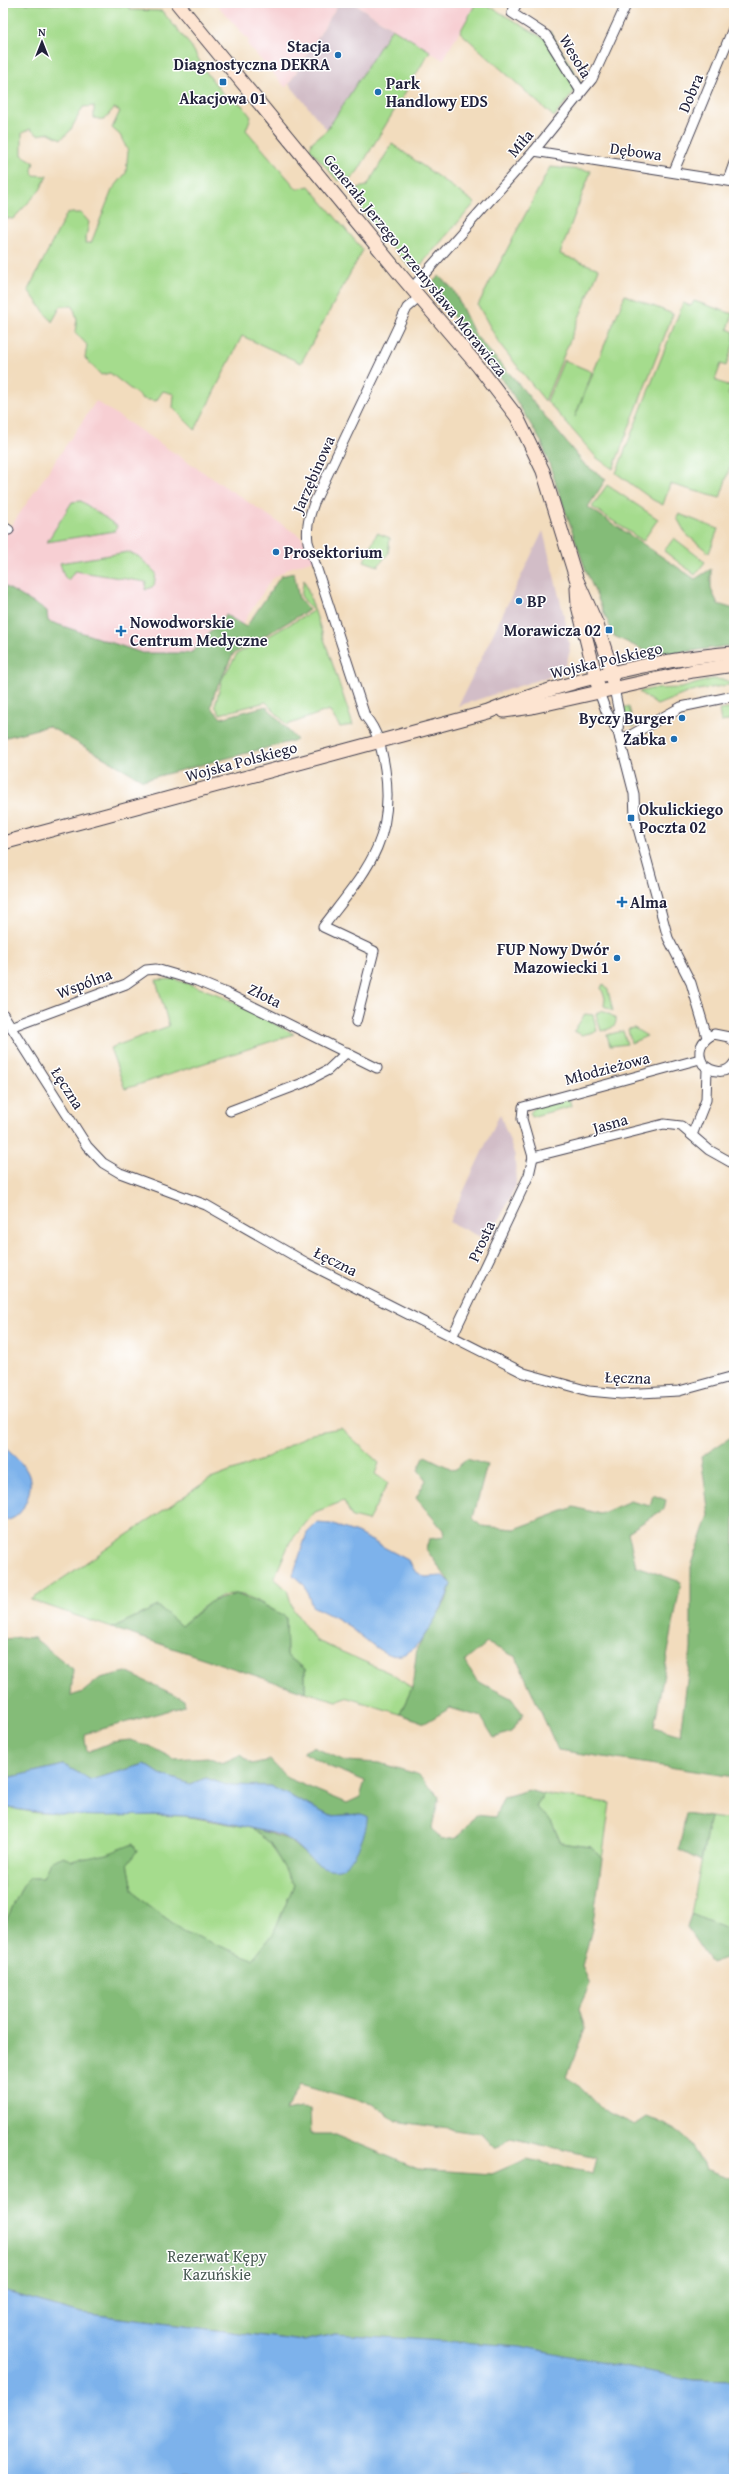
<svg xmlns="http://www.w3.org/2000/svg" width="737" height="2482" viewBox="0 0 737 2482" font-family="'Gentium Book Plus',serif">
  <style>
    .built { fill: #f7cfd3 }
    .industrial { fill: #d2bdc7 }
    .green { fill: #a5dc8d; stroke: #647f64 }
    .forest { fill: #84bc78; stroke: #536f5a; fill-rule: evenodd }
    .water { fill: #7db2eb; stroke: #506a93 }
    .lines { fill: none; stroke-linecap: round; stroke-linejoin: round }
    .street-casing { stroke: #413e4e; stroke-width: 11 }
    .secondary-casing { stroke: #413e4e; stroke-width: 15 }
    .street { stroke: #fff; stroke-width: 9 }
    .secondary { stroke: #fde4d1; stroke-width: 13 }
    .poi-dot { fill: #1f6fb2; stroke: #fff; stroke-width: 1.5 }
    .labels { text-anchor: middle; stroke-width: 3; stroke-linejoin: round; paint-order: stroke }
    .poi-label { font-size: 16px; font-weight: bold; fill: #22223b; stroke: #fff; text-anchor: start }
    .street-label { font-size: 16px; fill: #22223b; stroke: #fff }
    .park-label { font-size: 16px; fill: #495a54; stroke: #fff }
  </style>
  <rect width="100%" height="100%" fill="#fff"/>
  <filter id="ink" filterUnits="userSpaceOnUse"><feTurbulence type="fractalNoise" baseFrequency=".025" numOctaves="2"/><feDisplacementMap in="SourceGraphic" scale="8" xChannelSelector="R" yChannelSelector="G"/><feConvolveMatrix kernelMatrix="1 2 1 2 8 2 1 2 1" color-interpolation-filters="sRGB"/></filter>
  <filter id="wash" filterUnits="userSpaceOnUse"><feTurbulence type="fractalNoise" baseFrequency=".012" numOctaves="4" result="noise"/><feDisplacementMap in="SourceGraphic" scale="16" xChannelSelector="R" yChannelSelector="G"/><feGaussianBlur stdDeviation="0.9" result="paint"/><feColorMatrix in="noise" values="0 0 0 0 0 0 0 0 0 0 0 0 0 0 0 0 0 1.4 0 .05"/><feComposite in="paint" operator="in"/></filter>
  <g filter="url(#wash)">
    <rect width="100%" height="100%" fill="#f2dcbd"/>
    <g class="built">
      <path d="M221,3H339L286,88L247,44L249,41L218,6Z"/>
      <path d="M353,3H476L443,60Z"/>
      <path d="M96,401L301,537L317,559L289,568L271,580L145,775L3,683V538Z"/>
    </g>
    <g class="industrial">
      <path d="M339,3H353L392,28L327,130L289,84Z"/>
      <path d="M543,531L566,624L570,651L566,664L556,674L458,706Z"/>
      <path d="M500,1114L515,1156L516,1185L489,1241L449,1222Z"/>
    </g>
    <g class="green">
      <path d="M3,3L128,6L131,10L162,11L191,46L206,72L224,95L242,105L251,117L246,130L297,189L309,186L363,250L301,363L242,336L195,430L173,408L174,394L163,391L156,401L143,399L110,373L101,375L85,358L87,345L75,332L77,319L73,306H61L52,322L28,290L67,213H81L89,222L85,243H91L112,190L126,173L128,151L120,135L112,128L120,111L114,108L104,120L94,118V106L83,107L70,131L61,139L49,133L38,135L30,129L22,133V155L34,162L32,170L33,175L47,176L40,190L13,219L3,218V194L6,190L3,187Z"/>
      <path d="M476,3H484L543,38L550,31L581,83L554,117L460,32Z"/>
      <path d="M392,28L430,51L358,171L350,180L347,177L338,181L310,149L312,142L327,130Z"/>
      <path d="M392,144L475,203L417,269L410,267C394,249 374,230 362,209C358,203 358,195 358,188L367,186Z"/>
      <path d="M550,167L591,171L560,254L599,269L545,401L499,343L478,305Z"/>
      <path d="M625,295L673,314L613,469L597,458L547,401L564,360L592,372L575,417Z"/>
      <path d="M694,301L733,314L728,329L734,332V343L726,366L721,364L715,380L731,387L728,395L734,397V455L720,498L670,484L663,505L653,500L616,473L683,303L691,306Z"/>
      <path d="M607,485L658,519L643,541L592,507Z"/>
      <path d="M81,501L117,526L115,531L47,542L72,502Z"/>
      <path d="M679,514L718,529L709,553L686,534L677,518Z"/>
      <path d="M377,533L390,538L388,554L378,566L364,561Z"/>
      <path d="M674,538L705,562L695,575L664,551Z"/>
      <path d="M128,552L138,556L156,573L154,586L145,590L146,582L75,571L68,580L64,576L60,563Z"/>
      <path d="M304,579L353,725L340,727L329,710L287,725L266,702L220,714L215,706L222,679L237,654L313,611L301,596Z"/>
      <path d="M712,679L725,680L734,684L692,691L657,705L639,692L651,689L681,688Z"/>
      <path d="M623,707H629L634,727L627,724Z"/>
      <path d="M734,708V720L721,722L719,710Z"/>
      <path d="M174,979L220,995L294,1034L125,1089L110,1048L169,1026L156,980Z"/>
      <path d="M603,984L608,990L613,1011L604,1006L605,998L601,988Z"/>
      <path d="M602,1010L616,1018C617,1028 609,1029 601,1031L596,1014Z"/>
      <path d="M585,1014L593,1015L597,1031L582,1035L574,1031Z"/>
      <path d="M634,1028L647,1036L631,1043L628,1029Z"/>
      <path d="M623,1031L627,1044L610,1046L607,1035Z"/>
      <path d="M569,1098L571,1106L531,1117L530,1113L535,1107Z"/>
      <path d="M341,1428L379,1463L375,1474L388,1483L368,1521L352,1517L344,1501L315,1512L290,1542L274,1578L287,1590L293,1609L315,1640L390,1673L412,1688L400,1714L345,1697L337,1701L305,1692V1669L287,1656L286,1617C274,1611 249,1594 236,1594C215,1593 195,1614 181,1626L158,1606L112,1628L31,1600L208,1480L262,1460L312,1433Z"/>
      <path d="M543,1794L610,1803L602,1859L591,1847L561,1843L551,1821L536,1807Z"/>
      <path d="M3,1807L38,1813L184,1816L251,1828L270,1843L294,1885L273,1934L253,1960L185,1932L141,1900L133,1890L128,1863L136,1851L72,1861L43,1878H30L23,1885L5,1923L3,1922Z"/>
      <path d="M710,1817L734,1820V1932L691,1914Z"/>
    </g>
    <g class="forest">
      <path d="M439,276L453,289L475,335L517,382L585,465L606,479L588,507L695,579L711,569V589L718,604L734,609V645L656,656L614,636L586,571L542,443L508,387L429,286Z"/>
      <path d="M294,573L299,599L309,610L233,654L215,692L211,707L221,718L266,706L297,740L143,780L48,726L3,738V585L47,611L48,621L142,653H191L226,615L246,627L281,576Z"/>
      <path d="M734,1435V1777L558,1750L516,1657L487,1643L465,1661L477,1681L511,1698L523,1714L511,1732L494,1738L481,1717L450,1708L425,1723L400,1714L412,1688L417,1648L446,1601L451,1584L426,1549L429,1539L444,1537L443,1530L416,1498L426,1480L418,1470L425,1456L454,1470L467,1459L487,1465L473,1518L481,1526L515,1529L574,1507L600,1514L630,1501L650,1506L653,1495L666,1500L664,1509L628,1532L636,1566L681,1582L654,1727L680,1735L691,1649V1567L709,1515L701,1457Z"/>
      <path d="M236,1594L260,1603L286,1617L287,1656L305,1669V1692L112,1628L158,1606L181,1626L210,1602Z"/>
      <path d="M19,1637L34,1638L73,1669L71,1696L83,1692L100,1678L126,1672L184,1699L185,1706L84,1734L87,1752L112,1742L130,1740L149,1746L174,1759L208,1757L222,1763L240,1755L252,1764L270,1760L287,1778L347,1803L360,1797L365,1781L330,1767L303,1752L313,1747L345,1761L379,1763L417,1774L439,1796L432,1828L441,1840L457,1838L475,1815L495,1817L504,1797L529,1790L543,1794L536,1807L551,1821L561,1843L591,1847L602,1859L592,1929L582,1966L590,1984L579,2008L585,2029L566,2077L578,2085L600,2108L635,2125L647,2117C683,2132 687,2135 706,2169L734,2179V2382L693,2381L335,2334L303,2341L81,2313L3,2291V1922L5,1923L23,1885L30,1878H43L50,1862L64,1856L72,1861L107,1854L133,1844L137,1851L128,1863L133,1890L141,1900L185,1932L253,1959L273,1934L294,1885L270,1843L251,1828L287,1839L311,1859L361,1814L330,1816L270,1786L226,1785L206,1778L190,1784L160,1774L145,1764L91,1780L64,1765L3,1779V1638L6,1639ZM300,2084L372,2104L396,2121L481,2134L495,2149L510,2138L596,2157L592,2173L526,2159L492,2174L418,2169L335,2134H311L310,2109L301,2108L285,2111Z"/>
      <path d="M686,1813L710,1817L701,1861L679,1850Z"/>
      <path d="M691,1914L734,1932V1955L711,1963L687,1928Z"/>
    </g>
    <g class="water">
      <path d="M3,1446C25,1466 39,1475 24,1506C20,1515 13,1520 3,1521Z"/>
      <path d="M317,1523L331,1524L357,1533L408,1560L415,1571L425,1577L443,1576L451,1584C446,1601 438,1615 428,1630C398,1678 379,1648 347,1625C336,1617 323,1612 312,1606L305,1586L293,1575L307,1533Z"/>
      <path d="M145,1764L160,1774L190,1784L206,1778L226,1785L270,1786L330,1816L361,1814L367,1816C369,1829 353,1867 339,1869C318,1873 303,1849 288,1839C279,1833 261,1831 250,1828C229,1823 206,1818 185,1816C159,1814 132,1816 106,1816C71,1816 37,1813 3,1807V1779L64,1765L91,1780Z"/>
      <path d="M3,2291L81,2313L303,2341L335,2334L520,2346L693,2381L734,2382V2479H3Z"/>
    </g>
  </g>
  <g filter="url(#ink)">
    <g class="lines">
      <defs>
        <g id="street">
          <path d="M517,3L512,13L546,35L580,90L579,97"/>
          <path d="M534,151L734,182"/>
          <path d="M674,171L734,26"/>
          <path d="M728,180L734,163"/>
          <path d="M412,288L534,151L592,79L627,3"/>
          <path d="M3,526L9,530"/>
          <path d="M614,688L619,713L618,732L634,794L635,817L668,938L691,983L707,1037"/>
          <path d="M599,692L606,711L618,732"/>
          <path d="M620,739L631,735L681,707L734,696"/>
          <path d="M3,1014L87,1146L103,1163L120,1173L206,1205L305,1262L524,1373L589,1391L621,1394L679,1391L734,1376"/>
          <path d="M356,1022L374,951L323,927C364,873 396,842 385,769C382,750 378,731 365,716L308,542C306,527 309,517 314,503L407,308L420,297"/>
          <path d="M11,1027L126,984L146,970L156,969L197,981L226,993L377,1068"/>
          <path d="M734,1042L729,1037L714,1034C701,1040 696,1051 703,1064C712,1073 727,1075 734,1063"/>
          <path d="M230,1111L303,1083L328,1070L347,1052"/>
          <path d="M692,1135L706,1100L707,1069"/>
          <path d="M533,1157L522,1119L523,1107L700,1059"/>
          <path d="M533,1157L664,1124L681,1126L709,1150L734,1164"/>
          <path d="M452,1337L529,1175L533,1157"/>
        </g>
        <g id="secondary">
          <path d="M177,3L403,278L478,366L517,417L543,471L576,578L597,625L608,659L614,688"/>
          <path d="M577,588L578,606L598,686"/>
          <path d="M504,711L532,707L693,671L734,665"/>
          <path d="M3,843L488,712C561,682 656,659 734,653"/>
        </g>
      </defs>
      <use href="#street" class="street-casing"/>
      <use href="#secondary" class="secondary-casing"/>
      <use href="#street" class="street"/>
      <use href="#secondary" class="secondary"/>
    </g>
  </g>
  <g class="poi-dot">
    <circle cx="338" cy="55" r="4"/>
    <rect x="219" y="78" width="8" height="8" rx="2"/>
    <circle cx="378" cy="92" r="4"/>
    <circle cx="276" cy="552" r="4"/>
    <circle cx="519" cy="601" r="4"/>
    <rect x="605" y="626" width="8" height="8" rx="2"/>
    <path d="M119 625h4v4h4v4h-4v4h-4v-4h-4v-4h4z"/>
    <circle cx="682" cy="718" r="4"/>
    <circle cx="674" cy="739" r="4"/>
    <rect x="627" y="814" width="8" height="8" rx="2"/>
    <path d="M620 896h4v4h4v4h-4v4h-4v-4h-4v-4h4z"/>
    <circle cx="617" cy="958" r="4"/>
  </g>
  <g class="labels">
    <g class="poi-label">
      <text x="330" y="52" text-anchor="end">Stacja<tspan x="330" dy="18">Diagnostyczna DEKRA</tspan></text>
      <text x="386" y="89">Park<tspan x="386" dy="18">Handlowy EDS</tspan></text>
      <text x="223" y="104" text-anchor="middle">Akacjowa 01</text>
      <text x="284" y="558">Prosektorium</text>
      <text x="527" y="607">BP</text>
      <text x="130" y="628">Nowodworskie<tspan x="130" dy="18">Centrum Medyczne</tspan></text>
      <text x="601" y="636" text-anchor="end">Morawicza 02</text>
      <text x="674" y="724" text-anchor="end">Byczy Burger</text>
      <text x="666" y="745" text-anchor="end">Żabka</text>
      <text x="639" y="815">Okulickiego<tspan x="639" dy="18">Poczta 02</tspan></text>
      <text x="630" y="908">Alma</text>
      <text x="609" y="955" text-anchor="end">FUP Nowy Dwór<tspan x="609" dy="18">Mazowiecki 1</tspan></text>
    </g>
    <g class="street-label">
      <text transform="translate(576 56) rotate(59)" y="6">Wesoła</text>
      <text transform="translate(690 93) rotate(-67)" y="6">Dobra</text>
      <text transform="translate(520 143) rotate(-49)" y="6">Miła</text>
      <text transform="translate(636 151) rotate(8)" y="6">Dębowa</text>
      <text transform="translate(416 265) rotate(51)" y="6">Generała Jerzego Przemysława Morawicza</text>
      <text transform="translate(313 474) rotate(-66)" y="6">Jarzębinowa</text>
      <text transform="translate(606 660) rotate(-13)" y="6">Wojska Polskiego</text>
      <text transform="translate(241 761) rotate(-15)" y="6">Wojska Polskiego</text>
      <text transform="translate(84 983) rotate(-21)" y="6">Wspólna</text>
      <text transform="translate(265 995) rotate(26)" y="6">Złota</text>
      <text transform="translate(607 1068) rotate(-15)" y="6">Młodzieżowa</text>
      <text transform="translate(68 1088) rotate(57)" y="6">Łęczna</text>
      <text transform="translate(610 1123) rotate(-16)" y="6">Jasna</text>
      <text transform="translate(481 1241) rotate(-65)" y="6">Prosta</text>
      <text transform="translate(336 1261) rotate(27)" y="6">Łęczna</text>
      <text transform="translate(628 1377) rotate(2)" y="6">Łęczna</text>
    </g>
    <g class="park-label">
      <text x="217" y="2262">Rezerwat Kępy<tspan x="217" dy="18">Kazuńskie</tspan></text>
    </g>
  </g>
  <rect width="737" height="2482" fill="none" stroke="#fff" stroke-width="16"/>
  <g transform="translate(42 42)" stroke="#ffffff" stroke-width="3" paint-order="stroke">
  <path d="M0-3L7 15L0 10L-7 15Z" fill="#22223b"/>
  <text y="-6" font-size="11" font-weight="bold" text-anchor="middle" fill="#22223b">N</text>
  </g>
</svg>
